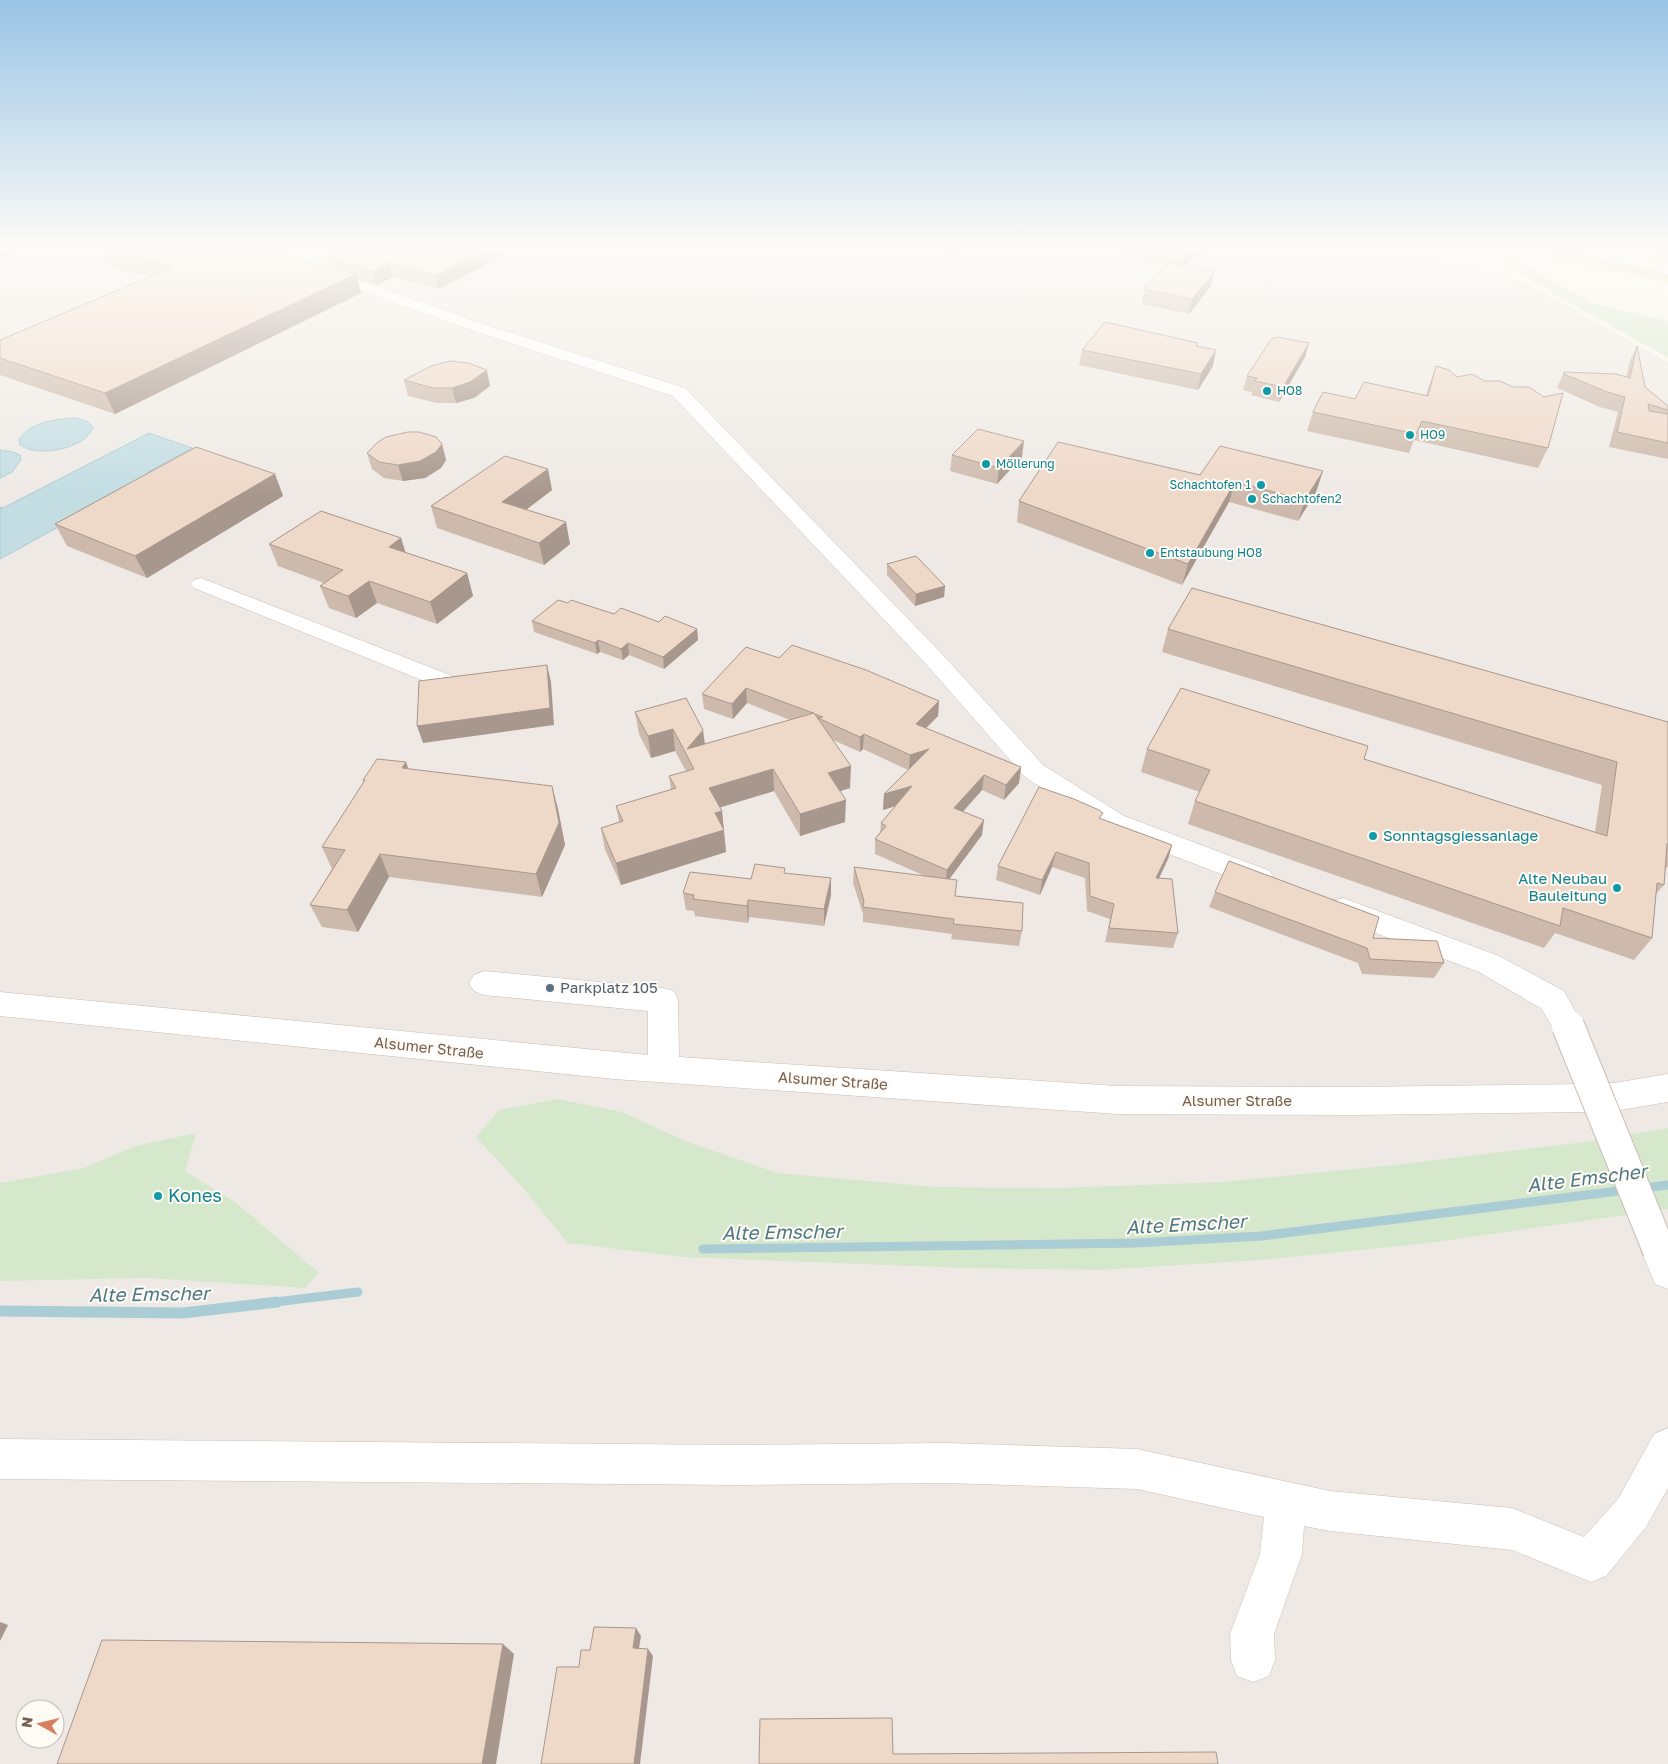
<svg xmlns="http://www.w3.org/2000/svg" width="1668" height="1764" viewBox="0 0 1668 1764" font-family="'Golos Text',sans-serif">
  <style>
    .commercial { fill: #faeae2 }
    .industrial { fill: #eee9e5; fill-rule: evenodd }
    .green { fill: #d6e8cc }
    .water { fill: #c3dde3; stroke: #aaccd4 }
    .lines { fill: none; stroke-linecap: round; stroke-linejoin: round }
    .stream-far1 { stroke: #aaccd4; stroke-width: 9 }
    .stream { stroke: #aaccd4; stroke-width: 11 }
    .minor-casing { stroke: #cdbfb3; stroke-width: 1 }
    .major-casing { stroke: #d8d2ce; stroke-width: 1 }
    .minor { fill: #fff; fill-rule: evenodd }
    .major { fill: #f2dbad; fill-rule: evenodd }
    .tram { stroke: #baabc5; stroke-width: 1 }
    .minor-bridge-casing { stroke: #cdbfb3; stroke-width: 34; stroke-linecap: butt }
    .minor-bridge { stroke: #fff; stroke-width: 32 }
    .wall { fill: #cdbaac }
    .shaded-wall { fill: #a7978c }
    .building { fill: #eed8c8; stroke: #a7978c }
    .culture-dot { fill: #0f9aa8; stroke: #fefaf4; stroke-width: 2 }
    .service-dot { fill: #5c6f8a; stroke: #fefaf4; stroke-width: 2 }
    .labels { text-anchor: middle; stroke-width: 4; stroke-linejoin: round; paint-order: stroke }
    .far-culture-label { font-size: 12px; fill: #0d838f; stroke: #fefaf4; text-anchor: start }
    .culture-label { font-size: 15px; fill: #0d838f; stroke: #fefaf4; text-anchor: start }
    .service-label { font-size: 15px; fill: #4e5e75; stroke: #fefaf4; text-anchor: start }
    .street-label { font-size: 15px; fill: #755f51; stroke: #fefaf4 }
    .near-culture-label { font-size: 18px; fill: #0d838f; stroke: #fefaf4; text-anchor: start }
    .near-water-label { font-size: 19px; font-style: italic; fill: #4d7a85; stroke: #fefaf4 }
  </style>
  <rect width="100%" height="100%" fill="#fbf6ed"/>
  <path class="commercial" d="M1639,249H1668V268L1634,260Z"/>
  <path class="industrial" d="M0,249H1383L1524,282L1668,362V1764H0ZM25,1709H55V1739H25Z"/>
  <g class="green">
    <path d="M1509,256L1590,302L1668,321V358L1506,266L1500,259Z"/>
    <path d="M557,1099L622,1112L685,1141L778,1173L936,1187L1057,1188L1221,1182L1394,1165L1585,1142L1668,1128V1209L1429,1243L1262,1260L1100,1270L965,1268L681,1257L568,1243L522,1187L476,1137L499,1110Z"/>
    <path d="M196,1133L185,1171L235,1202L319,1273L305,1288L147,1278L0,1281V1183L84,1168L135,1146Z"/>
  </g>
  <g class="water">
    <path d="M75,418C83,420 89,420 93,428C85,449 37,458 20,445L19,440C29,422 56,419 75,418Z"/>
    <path d="M149,433L192,448L148,472L155,474L0,559V507L3,508Z"/>
    <path d="M0,450L13,452L20,455L21,460L12,472L0,478Z"/>
  </g>
  <g class="lines">
    <g class="stream-far1">
      <path d="M1643,1188L1668,1185"/>
      <path d="M703,1249L1136,1243L1261,1236L1626,1190"/>
      <path d="M267,1303L358,1292"/>
    </g>
    <path class="stream" d="M0,1311L183,1313L277,1302"/>
    <defs>
      <g id="minor">
        <path d="M1668,262V273L1662,275L1657,274L1655,271L1663,263Z"/>
        <path d="M322,271L360,281L495,328L685,388L942,654L1043,765L1124,816L1270,871L1274,878L1270,885L1260,888L1250,885L1106,830L1025,777L926,664L673,396L483,334L350,287L317,278L315,275L317,272Z"/>
        <path d="M201,578L450,675L454,680L450,685L442,687L434,685L194,588L190,584L194,580Z"/>
        <path d="M1343,898L1499,956L1564,991L1583,1026L1579,1035L1568,1039L1557,1035L1542,1009L1479,972L1333,917L1329,909L1333,901Z"/>
        <path d="M484,971L663,988L674,991L678,1000L679,1057L1117,1086L1353,1087L1588,1084L1614,1083L1668,1074V1102L1614,1111L1588,1112L1353,1115L1117,1114L614,1079L0,1016V992L648,1055V1011L484,995L474,991L469,983L474,975Z"/>
        <path d="M1659,1233L1668,1237V1289L1655,1284L1641,1250L1647,1238Z"/>
        <path d="M1668,1428V1488L1646,1527L1606,1576L1591,1582L1512,1550L1330,1531L1304,1526L1302,1554L1274,1634L1275,1660L1269,1676L1253,1682L1237,1676L1231,1660L1230,1634L1260,1554L1264,1517L1137,1489L946,1483L740,1485L0,1479V1439L740,1445L946,1443L1137,1449L1330,1491L1512,1508L1584,1537L1618,1499L1654,1434Z"/>
      </g>
      <path id="major" d="M1529,249H1554L1668,274V282L1536,253Z"/>
    </defs>
    <use href="#minor" class="minor-casing"/>
    <use href="#major" class="major-casing"/>
    <use href="#minor" class="minor"/>
    <use href="#major" class="major"/>
    <path class="tram" d="M1544,249L1668,277"/>
    <defs>
      <path id="minor-bridge" d="M1568,1026L1659,1250"/>
    </defs>
    <use href="#minor-bridge" class="minor-bridge-casing"/>
    <use href="#minor-bridge" class="minor-bridge"/>
  </g>
  <g class="wall">
    <path d="M100,249H257L331,268L328,258L503,256L439,289L393,277L377,285L357,279L361,293L115,414L0,375V340L149,277L108,266Z"/>
    <path d="M924,249H969L955,257Z"/>
    <path d="M1096,249H1207L1183,266L1211,286L1189,314L1142,304L1144,289L1166,266Z"/>
    <path d="M1614,249H1668V257L1637,251L1636,253Z"/>
    <path d="M1198,343L1197,347L1213,366L1198,390L1079,365L1082,350Z"/>
    <path d="M1309,343L1305,357L1279,402L1251,395L1252,392L1243,390L1247,376Z"/>
    <path d="M1637,346L1645,387L1668,406V459L1609,447L1618,412L1600,407L1557,388L1564,372L1626,377L1630,360Z"/>
    <path d="M1436,366L1457,377L1548,448L1538,468L1414,440L1409,453L1307,431L1313,412L1355,399L1426,395L1429,385Z"/>
    <path d="M404,380L490,386L474,398L456,403H437L408,396Z"/>
    <path d="M442,444L446,460L441,468L425,478L403,481L384,478L372,469L367,453Z"/>
    <path d="M952,455L1022,457L997,484L950,471Z"/>
    <path d="M1323,471L1316,492L1298,521L1229,502L1182,585L1017,522L1019,501L1200,475Z"/>
    <path d="M275,474L283,496L147,578L67,546L55,524Z"/>
    <path d="M552,490L526,510L570,544L544,565L437,528L431,506Z"/>
    <path d="M401,538L405,552L467,573L473,596L437,624L377,603L356,618L329,608L320,586L324,583L278,566L269,544Z"/>
    <path d="M887,564L945,586L944,597L915,606L887,575Z"/>
    <path d="M614,614L697,629L698,640L664,669L629,655L623,660L600,652L597,654L534,632L532,621Z"/>
    <path d="M1168,629L1668,722V866L1665,870L1664,885L1656,894L1652,938L1634,960L1555,933L1544,948L1188,824L1195,801L1200,792L1141,772L1147,749L1364,759L1595,832L1602,785L1162,652Z"/>
    <path d="M779,658L939,701L938,716L926,728L1021,767L1019,783L1004,800L982,790L963,811L982,835L949,879L955,896L1022,931L1019,946L951,939L952,934L863,922V914L853,883L854,867L927,877L875,854V839L880,832L881,823L895,806L883,810L884,794L908,770L863,749L860,752L833,740L850,788L840,791L845,822L800,836L774,791L720,807L722,811L726,852L621,885L605,850L601,828L619,822L616,806L671,790L669,776L686,771L675,751L651,758L639,734L635,712L705,744L790,720L747,703L733,719L704,709L702,694Z"/>
    <path d="M408,769L552,786L558,809L565,845L542,897L389,877L358,932L322,927L310,905L332,869L322,847L364,782L363,780Z"/>
    <path d="M1101,819L1172,845L1168,859L1159,878L1178,933L1173,948L1105,942L1110,919L1087,911L1085,878L1052,867L1040,895L996,880L998,866Z"/>
    <path d="M785,868V873L831,895L824,926L749,917L748,923L695,916L694,911L686,910L683,893L751,879Z"/>
    <path d="M1215,892L1444,963L1434,978L1362,974L1358,963L1209,907Z"/>
  </g>
  <g class="shaded-wall">
    <path d="M0,249H24L0,258Z"/>
    <path d="M487,249H502L503,256L439,289L436,275Z"/>
    <path d="M955,249H969L955,257Z"/>
    <path d="M1185,249H1207L1179,269L1183,251Z"/>
    <path d="M389,263L393,277L377,285L373,271Z"/>
    <path d="M1214,272L1211,286L1189,314L1192,299Z"/>
    <path d="M356,274L361,293L115,414L105,393Z"/>
    <path d="M1309,343L1305,357L1279,402L1283,387Z"/>
    <path d="M1216,350L1213,366L1198,390L1201,374Z"/>
    <path d="M487,370L490,386L474,398L456,403L452,388Z"/>
    <path d="M1024,441L1022,457L997,484L999,468Z"/>
    <path d="M442,444L446,460L441,468L425,478L403,481L398,465Z"/>
    <path d="M548,469L552,490L507,524L502,502Z"/>
    <path d="M1323,471L1316,492L1298,521L1305,500Z"/>
    <path d="M275,474L283,496L147,578L135,556Z"/>
    <path d="M1235,482L1229,502L1182,585L1188,564Z"/>
    <path d="M566,522L570,544L544,565L539,543Z"/>
    <path d="M401,538L408,560L389,547Z"/>
    <path d="M467,573L473,596L437,624L430,602Z"/>
    <path d="M369,581L377,603L356,618L348,596Z"/>
    <path d="M945,586L944,597L915,606L916,594Z"/>
    <path d="M697,629L698,640L664,669L663,657Z"/>
    <path d="M598,640L600,652L597,654L595,643Z"/>
    <path d="M628,643L629,655L623,660L621,649Z"/>
    <path d="M547,665L551,682L554,725L423,743L417,726Z"/>
    <path d="M746,688L747,703L733,719L732,704Z"/>
    <path d="M939,701L938,716L915,739L916,724Z"/>
    <path d="M673,729L675,751L651,758L648,736Z"/>
    <path d="M703,730L706,752L687,749Z"/>
    <path d="M864,734L863,749L860,752V737Z"/>
    <path d="M929,749L909,770L910,755Z"/>
    <path d="M406,762L414,785L402,768Z"/>
    <path d="M851,766L850,788L828,795V773Z"/>
    <path d="M1021,767L1019,783L1004,800L1006,785Z"/>
    <path d="M773,769L774,791L712,810L709,788Z"/>
    <path d="M984,775L982,790L953,823L954,808Z"/>
    <path d="M552,786L558,809L565,845L542,897L536,874Z"/>
    <path d="M912,786L911,801L883,810L884,794Z"/>
    <path d="M846,800L845,822L800,836V814Z"/>
    <path d="M722,811L726,852L621,885L616,863L715,813Z"/>
    <path d="M984,820L982,835L945,885L947,870Z"/>
    <path d="M1172,845L1168,859L1152,893L1156,878Z"/>
    <path d="M1056,852L1052,867L1040,895L1042,880Z"/>
    <path d="M380,854L389,877L358,932L347,910Z"/>
    <path d="M831,878V895L824,926V909Z"/>
    <path d="M748,900L749,917L748,923L747,906Z"/>
    <path d="M0,1622L8,1625L0,1641Z"/>
    <path d="M636,1628L641,1636L638,1655L633,1648Z"/>
    <path d="M503,1644L514,1654L496,1764H482Z"/>
    <path d="M648,1649L653,1656L640,1764H634Z"/>
  </g>
  <g class="building">
    <path d="M105,249H257L356,274L105,393L0,358V340L173,267Z"/>
    <path d="M347,249H487L436,275L389,263L373,271L328,258Z"/>
    <path d="M1175,249H1185L1183,251Z"/>
    <path d="M1169,263L1214,272L1192,299L1144,289Z"/>
    <path d="M1105,322L1198,343L1196,346L1216,350L1201,374L1082,350Z"/>
    <path d="M1278,337L1309,343L1283,387L1255,381L1257,378L1247,376L1272,338H1277Z"/>
    <path d="M1637,346L1645,387L1668,406V410L1648,404L1649,411L1668,414V443L1617,432L1625,397L1607,392L1564,374V372L1616,374L1630,378Z"/>
    <path d="M450,361L468,363L487,370L470,382L452,388H433L404,380L431,366Z"/>
    <path d="M1436,366L1449,370L1457,377L1472,374L1485,381H1500L1513,387H1529L1544,397L1563,393L1548,448L1422,421L1416,434L1313,412L1323,392L1355,399L1364,382L1428,396Z"/>
    <path d="M978,429L1024,441L999,468L952,455Z"/>
    <path d="M408,432H419L436,437L442,444L436,452L420,461L398,465L379,462L367,453L378,442L386,437Z"/>
    <path d="M1058,442L1200,475L1220,446L1323,471L1305,500L1235,482L1188,564L1019,501Z"/>
    <path d="M196,447L275,474L135,556L55,524Z"/>
    <path d="M505,456L548,469L502,502L566,522L539,543L431,506Z"/>
    <path d="M321,511L401,538L389,547L467,573L430,602L369,581L348,596L320,586L343,570L269,544Z"/>
    <path d="M916,556L945,586L916,594L887,564Z"/>
    <path d="M1192,588L1668,722V844H1667L1664,885L1657,883L1652,938L1563,908L1560,926L1195,801L1210,770L1147,749L1181,688L1368,746L1364,759L1607,836L1617,762L1168,629Z"/>
    <path d="M558,600L568,603L571,600L614,614L621,608L659,622L665,616L697,629L663,657L628,643L621,649L598,640L595,643L532,621Z"/>
    <path d="M792,645L866,670L939,701L916,724L1021,767L1006,785L984,775L954,808L984,820L947,870L875,839L886,826L881,823L912,786L884,794L929,749L910,755L864,734L860,737L818,718L823,717L815,714L814,713H813L746,688L732,704L702,694L746,647L779,658Z"/>
    <path d="M547,665L550,708L417,726L419,681Z"/>
    <path d="M686,698L703,730L687,749L814,713L851,766L828,773L846,800L800,814L773,769L709,788L722,811L715,813L724,830L616,863L601,828L623,821L616,806L676,788L669,776L694,769L673,729L648,736L635,712Z"/>
    <path d="M377,759L406,762L402,768L552,786L559,823L536,874L380,854L347,910L310,905L345,850L322,847L365,780H363Z"/>
    <path d="M1039,787L1074,799L1099,810L1103,813L1099,818L1172,845L1156,878L1172,879L1178,933L1109,928L1114,904L1090,896L1089,863L1056,852L1042,880L998,866Z"/>
    <path d="M1229,861L1379,917L1373,938L1437,941L1444,963L1370,959L1367,948L1215,892Z"/>
    <path d="M755,864L785,868L784,873L831,878L824,909L748,900L747,906L693,899L694,895L683,893L690,872L751,879Z"/>
    <path d="M854,867L957,880L955,896L1023,903L1022,931L953,924L954,919L863,907L864,901Z"/>
    <path d="M594,1627L636,1628L633,1648L648,1649L634,1764H541L557,1667H579L581,1650H590Z"/>
    <path d="M102,1640L503,1644L482,1764H57Z"/>
    <path d="M892,1718L893,1754L1216,1752L1218,1764H759L760,1719Z"/>
  </g>
  <linearGradient id="sky" x2="0" y2="1"><stop stop-color="#99c4e6"/><stop offset="0.5" stop-color="#fdfbf7"/><stop offset="1" stop-color="#fdfbf7" stop-opacity="0"/></linearGradient>
  <rect width="1668" height="496" fill="url(#sky)"/>
  <g class="culture-dot">
    <circle cx="1267" cy="391" r="5"/>
    <circle cx="1410" cy="435" r="5"/>
    <circle cx="986" cy="464" r="5"/>
    <circle cx="1261" cy="485" r="5"/>
    <circle cx="1252" cy="499" r="5"/>
    <circle cx="1150" cy="553" r="5"/>
    <circle cx="1373" cy="836" r="5"/>
    <circle cx="1617" cy="888" r="5"/>
    <circle cx="158" cy="1196" r="5"/>
  </g>
  <circle class="service-dot" cx="550" cy="988" r="5"/>
  <g class="labels">
    <g class="far-culture-label">
      <text x="1277" y="395">HO8</text>
      <text x="1420" y="439">HO9</text>
      <text x="996" y="468">Möllerung</text>
      <text x="1251" y="489" text-anchor="end">Schachtofen 1</text>
      <text x="1262" y="503">Schachtofen2</text>
      <text x="1160" y="557">Entstaubung HO8</text>
    </g>
    <g class="culture-label">
      <text x="1383" y="841">Sonntagsgiessanlage</text>
      <text x="1607" y="884" text-anchor="end">Alte Neubau<tspan x="1607" dy="17">Bauleitung</tspan></text>
    </g>
    <g class="service-label">
      <text x="560" y="993">Parkplatz 105</text>
    </g>
    <g class="street-label">
      <text transform="translate(429 1048) rotate(6)" y="5">Alsumer Straße</text>
      <text transform="translate(833 1081) rotate(4)" y="5">Alsumer Straße</text>
      <text x="1237" y="1106">Alsumer Straße</text>
    </g>
    <g class="near-culture-label">
      <text x="168" y="1202">Kones</text>
    </g>
    <g class="near-water-label">
      <text transform="translate(1587 1178) rotate(-7)" y="7">Alte Emscher</text>
      <text transform="translate(1186 1224) rotate(-3)" y="7">Alte Emscher</text>
      <text transform="translate(782 1232) rotate(-1)" y="7">Alte Emscher</text>
      <text transform="translate(149 1294) rotate(-1)" y="7">Alte Emscher</text>
    </g>
  </g>
  <g transform="translate(40 1724) rotate(278)"><circle r="24" fill="#fefaf4" stroke="#c7bcb3"/>
  <path d="M0-4L9 19L0 12L-9 19Z" fill="#d77f60"/>
  <text y="-8" font-size="14" font-weight="bold" text-anchor="middle" fill="#755f51">N</text>
  </g>
</svg>
